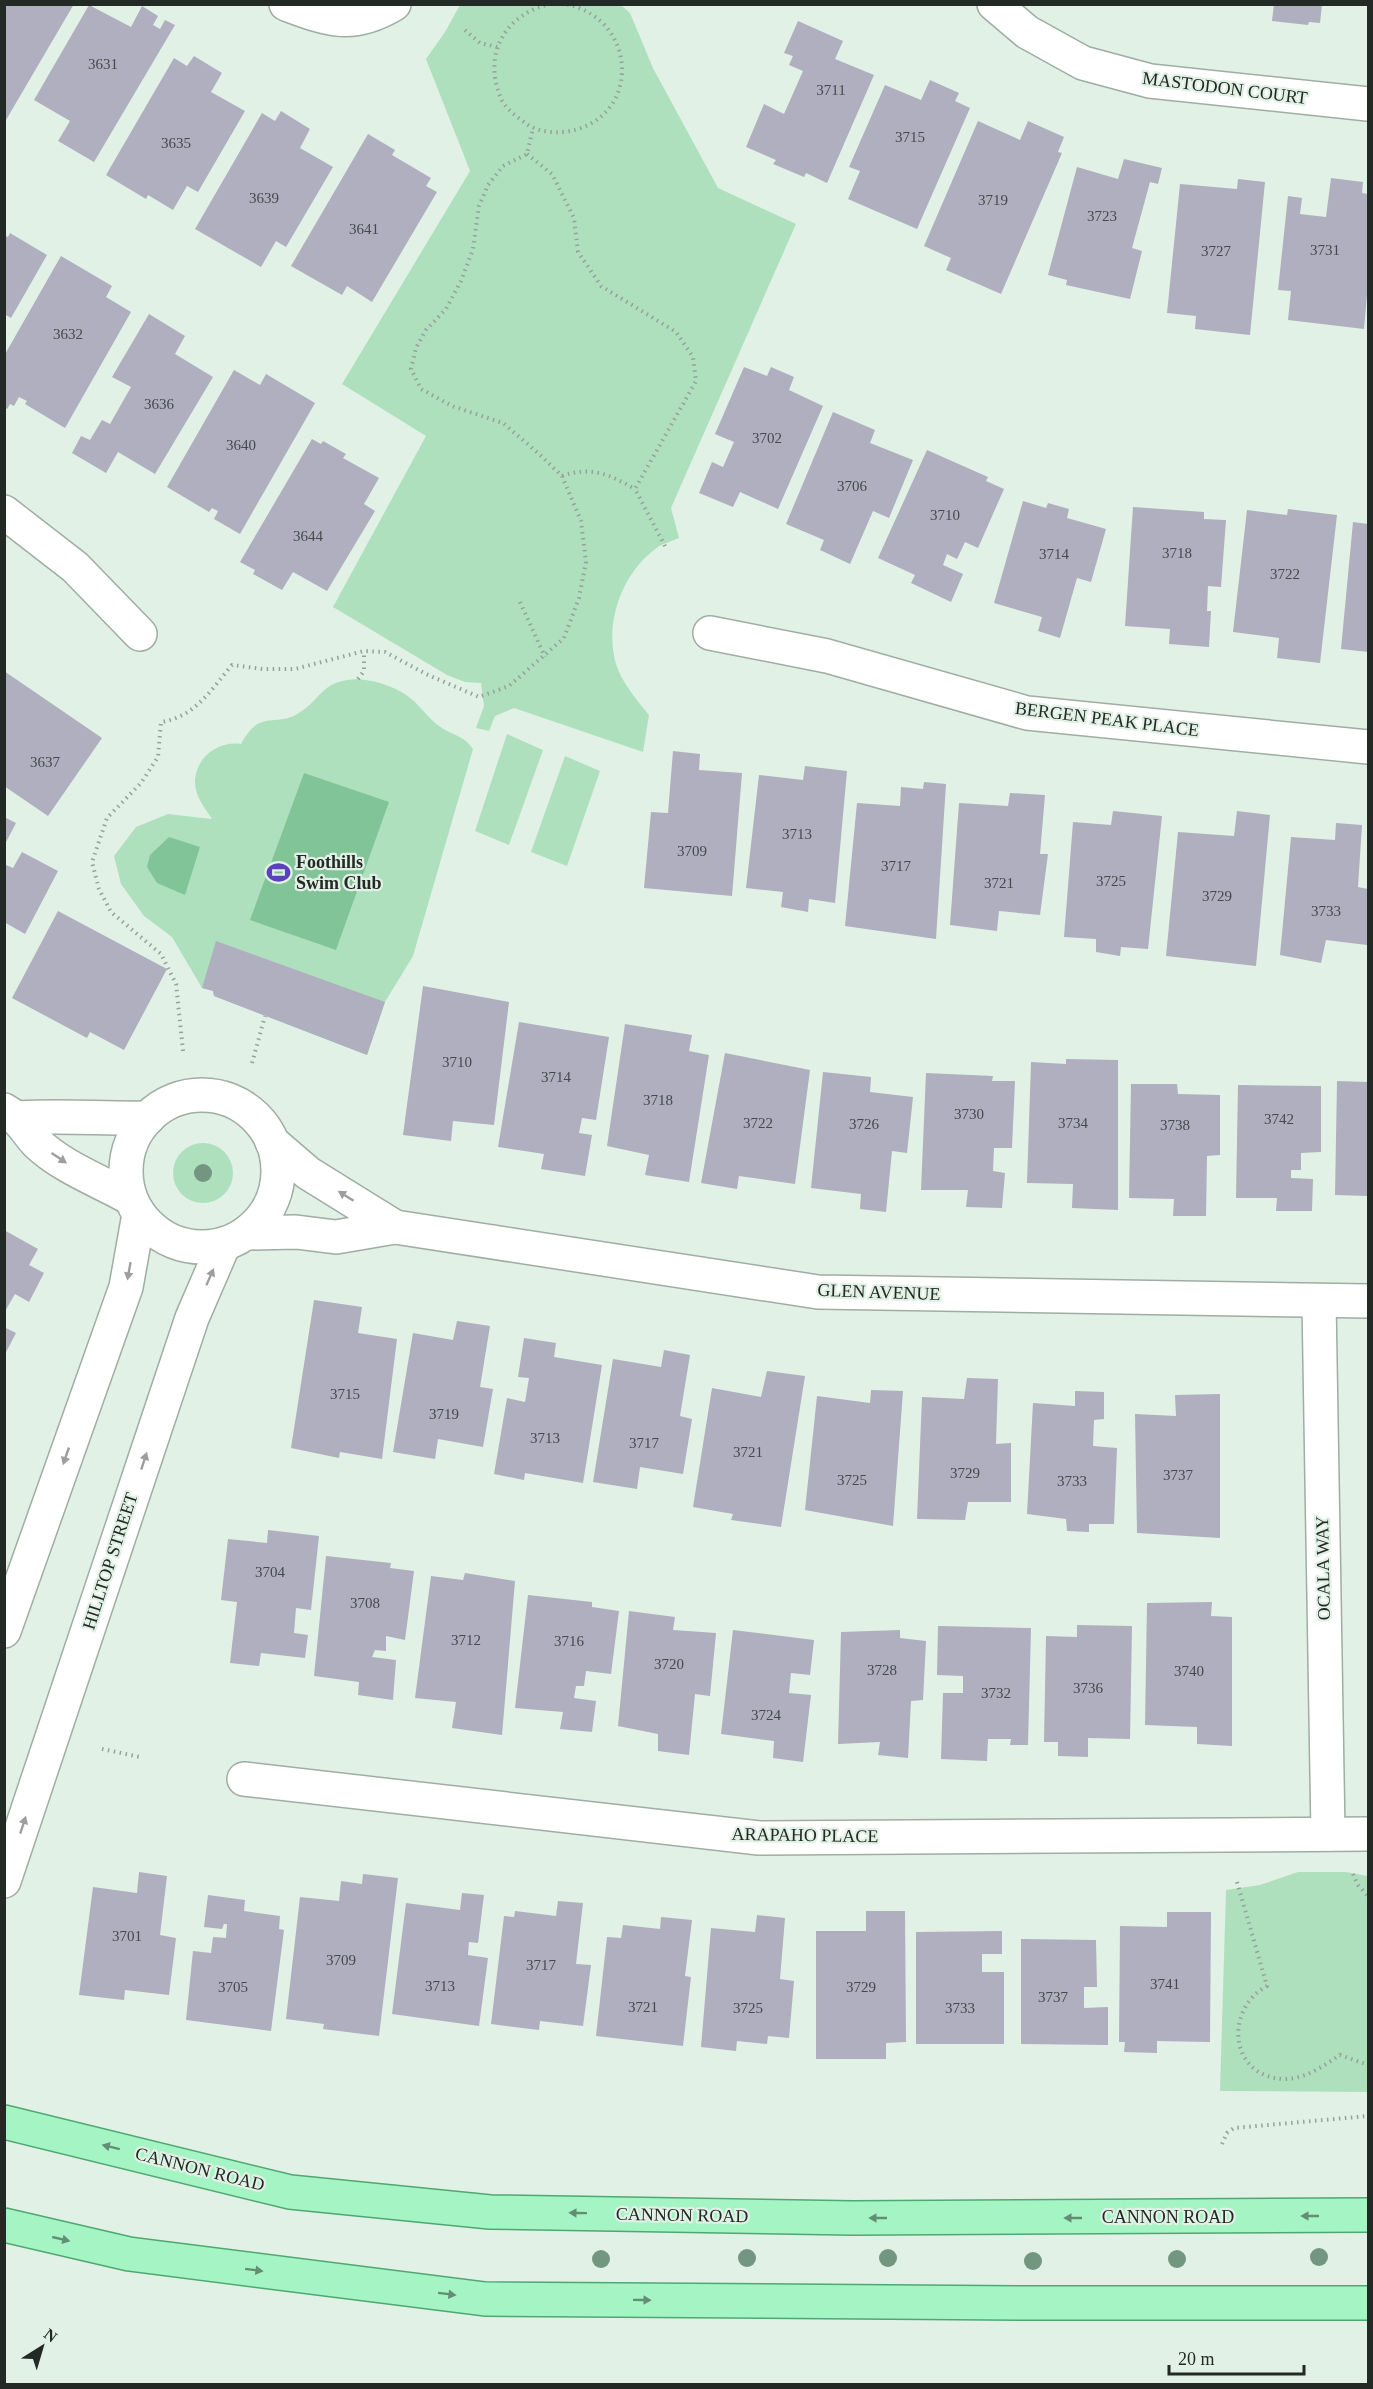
<svg xmlns="http://www.w3.org/2000/svg" width="1373" height="2389" viewBox="0 0 1373 2389" font-family="'Times New Roman',serif">
  <style>
    .green { fill: #afe0be }
    .water { fill: #81c497 }
    .building { fill: #afafbf }
    .lines { fill: none; stroke-linecap: round; stroke-linejoin: round }
    .street-casing { stroke: #9fada3; stroke-width: 36 }
    .secondary-casing { stroke: #9fada3; stroke-width: 36 }
    .primary-casing { stroke: #4fa872; stroke-width: 36 }
    .path { stroke: #96a199; stroke-width: 4; stroke-dasharray: 1.5 4.5; stroke-linecap: butt }
    .street { stroke: #fff; stroke-width: 33 }
    .secondary { stroke: #fff; stroke-width: 33 }
    .primary { stroke: #a4f4c4; stroke-width: 33 }
    .tree { fill: #739680 }
    .oneway { fill: #9c9f9d }
    .oneway2 { fill: #648e74 }
    .labels { text-anchor: middle; stroke-width: 4.5; stroke-linejoin: round; paint-order: stroke }
    .number-label { font-size: 15px; fill: #464a4c }
    .street-label { font-size: 18px; fill: #232925; stroke: #e2f1e6 }
    .poi-label { font-size: 18px; font-weight: bold; fill: #232925; stroke: #e2f1e6; text-anchor: start }
  </style>
  <rect width="100%" height="100%" fill="#e2f1e6"/>
  <g class="green">
    <path d="M460,5H621L630,13L653,68L718,188L796,224L671,508L679,538C673,541 664,543 658,547C622,572 604,623 616,664C622,683 637,700 649,715L643,752L514,708L495,716L489,731L476,728L484,706L481,683L465,682L447,675L333,607L426,436L342,384L470,171L426,59L445,32Z"/>
    <path d="M358,679C378,681 399,687 415,702C424,711 431,721 442,728C455,736 464,736 473,749L413,956L385,1002L367,1055L214,996L213,991L202,988L172,937L144,916L121,884L114,856L136,827L168,814L212,819C205,808 194,795 195,780C197,756 219,741 241,744C260,708 275,728 299,713C325,696 320,681 358,679Z"/>
    <path d="M507,734L543,750L509,845L475,831Z"/>
    <path d="M565,756L600,771L567,866L531,852Z"/>
    <circle cx="203" cy="1173" r="30"/>
    <path d="M1298,1872H1346L1368,1876V2092L1220,2091L1226,1890L1260,1885Z"/>
  </g>
  <g class="water">
    <path d="M304,773L389,802L336,950L250,920Z"/>
    <path d="M169,837L200,847L185,895L157,883L147,867L150,855Z"/>
  </g>
  <g class="building">
    <path d="M4,4H74L6,120L4,119Z"/>
    <path d="M1274,4H1322L1320,23L1309,22L1308,25L1272,21Z"/>
    <path d="M89,5L131,27L142,6L158,16L153,25L160,29L165,20L175,25L94,162L58,141L70,121L34,100Z"/>
    <path d="M798,21L843,41L835,59L874,75L827,183L806,173L804,177L773,164L776,160L746,147L764,104L784,114L803,71L789,65L793,56L784,53Z"/>
    <path d="M194,56L222,73L211,92L245,111L198,192L187,186L173,210L148,195L146,199L106,175L174,58L187,66Z"/>
    <path d="M930,80L959,93L955,101L970,108L917,229L848,199L860,171L849,167L885,85L921,100Z"/>
    <path d="M281,111L310,129L300,148L333,167L286,247L276,241L261,267L195,229L262,113L275,121Z"/>
    <path d="M978,121L1020,140L1028,121L1064,137L1058,152L1062,153L1001,294L946,270L951,258L924,246Z"/>
    <path d="M368,134L395,150L392,155L431,178L426,186L437,192L372,302L347,286L342,295L291,266Z"/>
    <path d="M1124,159L1162,168L1158,184L1150,182L1132,248L1142,251L1130,299L1066,285L1067,280L1048,275L1077,167L1118,179Z"/>
    <path d="M1331,178L1363,182L1362,193L1368,194V283L1364,329L1288,320L1291,291L1278,290L1288,196L1302,198L1300,214L1326,217Z"/>
    <path d="M1238,179L1265,182L1250,335L1195,329L1196,316L1167,313L1180,184L1237,189Z"/>
    <path d="M10,233L47,255L11,318L4,314V235L8,237Z"/>
    <path d="M61,256L112,286L106,297L131,312L65,428L25,404L27,401L19,397L14,406L10,404L7,409L4,407V356Z"/>
    <path d="M149,314L185,336L175,354L213,377L155,474L118,452L106,473L72,453L81,436L90,440L102,420L110,424L131,387L112,377Z"/>
    <path d="M744,367L767,376L771,367L794,377L789,390L823,406L778,509L740,492L733,507L699,493L712,462L723,467L734,442L715,434Z"/>
    <path d="M234,370L260,385L266,374L315,403L240,534L214,519L218,511L212,508L209,512L167,487Z"/>
    <path d="M833,412L875,430L870,443L913,460L889,518L873,511L850,564L820,550L824,540L786,524Z"/>
    <path d="M312,439L321,444L323,441L346,454L343,458L379,478L364,504L375,511L327,591L293,572L282,590L253,574L255,570L240,562Z"/>
    <path d="M927,450L988,477L986,481L1004,489L978,548L965,542L957,559L947,554L943,565L963,574L951,602L911,583L915,575L878,558Z"/>
    <path d="M1023,501L1046,508L1048,503L1069,509L1067,518L1106,529L1091,582L1077,578L1060,638L1038,631L1042,617L994,603Z"/>
    <path d="M1133,507L1204,512V519L1226,520L1221,587L1208,586L1207,611H1211L1209,647L1169,644L1170,629L1125,626Z"/>
    <path d="M1288,509L1337,515L1320,663L1277,658L1279,638L1233,632L1247,510L1287,515Z"/>
    <path d="M1353,522L1368,524V652L1341,649Z"/>
    <path d="M4,671L102,738L48,816L4,786Z"/>
    <path d="M673,751L700,754L699,770L742,773L732,896L644,888L651,812L668,813Z"/>
    <path d="M805,766L847,771L835,903L809,899L808,912L781,907L783,892L746,888L759,775L803,780Z"/>
    <path d="M924,782L946,784L936,939L845,926L857,803L900,806L901,787L923,789Z"/>
    <path d="M1010,793L1045,795L1040,854H1048L1040,915L999,911L997,931L950,925L959,803L1008,806Z"/>
    <path d="M1113,811L1162,816L1148,949L1121,947L1120,956L1096,952V939L1064,937L1073,822L1111,825Z"/>
    <path d="M1237,811L1270,815L1256,966L1166,956L1178,832L1234,836Z"/>
    <path d="M4,817L16,823L4,846Z"/>
    <path d="M1336,823L1362,825L1358,887L1368,889L1367,945L1326,940L1321,963L1280,955L1291,837L1335,840Z"/>
    <path d="M22,852L58,871L25,934L4,922V864L13,868Z"/>
    <path d="M58,911L167,969L124,1050L90,1032L87,1038L12,998Z"/>
    <path d="M216,941L385,1002L367,1055L214,996L213,991L202,988Z"/>
    <path d="M423,986L509,1002L494,1125L453,1121L451,1141L403,1135Z"/>
    <path d="M519,1022L609,1037L596,1120L582,1118L579,1133L592,1135L585,1176L541,1169L544,1154L498,1147Z"/>
    <path d="M625,1024L692,1035L689,1051L709,1055L689,1182L645,1175L649,1155L607,1146Z"/>
    <path d="M725,1053L810,1070L795,1184L739,1176L737,1189L701,1183Z"/>
    <path d="M1066,1059L1118,1060V1210L1072,1208L1073,1184L1027,1183L1031,1062L1066,1064Z"/>
    <path d="M823,1072L871,1077L870,1092L913,1097L907,1153L892,1151L886,1212L860,1209L861,1194L811,1188Z"/>
    <path d="M926,1073L993,1076L992,1081H1015L1012,1148H994L993,1171L1005,1173L1002,1208L966,1207L968,1190H921Z"/>
    <path d="M1337,1081L1368,1082V1196L1335,1195Z"/>
    <path d="M1131,1084H1177L1178,1094L1220,1095V1155L1207,1156L1206,1216H1173L1174,1199L1129,1198Z"/>
    <path d="M1238,1085L1321,1086V1152L1301,1153V1170H1291V1178L1313,1179L1312,1211H1276L1277,1198H1236Z"/>
    <path d="M4,1230L38,1249L29,1265L44,1273L29,1302L15,1294L4,1313Z"/>
    <path d="M314,1300L362,1307L358,1333L397,1339L382,1459L340,1452L339,1458L291,1448Z"/>
    <path d="M457,1321L490,1326L480,1387L493,1389L483,1447L438,1439L435,1459L393,1452L413,1333L453,1340Z"/>
    <path d="M4,1327L16,1333L4,1356Z"/>
    <path d="M524,1338L556,1343L554,1357L602,1365L583,1483L525,1473L524,1480L494,1474L507,1398L525,1402L529,1378L518,1377Z"/>
    <path d="M664,1350L690,1355L680,1416L692,1419L683,1474L640,1467L637,1489L593,1482L613,1359L661,1367Z"/>
    <path d="M767,1371L805,1376L781,1527L731,1520L733,1514L693,1507L712,1388L761,1397Z"/>
    <path d="M967,1378L998,1379L996,1444L1011,1443V1502H968L965,1520L917,1519L922,1397L964,1399Z"/>
    <path d="M871,1390L903,1391L893,1526L805,1510L817,1396L870,1403Z"/>
    <path d="M1075,1391L1104,1392V1419L1094,1420L1093,1446L1117,1448L1114,1524H1089V1532L1067,1531L1066,1519L1027,1514L1033,1403L1075,1406Z"/>
    <path d="M1220,1394V1538L1137,1533L1135,1414L1176,1416L1175,1395Z"/>
    <path d="M268,1530L319,1536L311,1610L296,1608L294,1633L308,1635L305,1658L261,1653L259,1666L230,1663L237,1602L221,1600L228,1539L267,1543Z"/>
    <path d="M326,1556L391,1563L390,1568L414,1571L405,1640L386,1636V1651L375,1650L372,1657L396,1660L393,1700L358,1695L359,1682L314,1676Z"/>
    <path d="M465,1573L515,1581L502,1735L452,1728L456,1702L415,1698L431,1576L463,1580Z"/>
    <path d="M528,1595L592,1602V1607L619,1611L611,1674L586,1671L584,1686H576L574,1698L596,1701L592,1732L560,1729L563,1712L515,1708Z"/>
    <path d="M1212,1602L1211,1616L1232,1617V1746L1197,1744V1727L1145,1725L1147,1603Z"/>
    <path d="M629,1611L675,1617L673,1630L716,1633L710,1696L695,1694L689,1755L658,1751V1734L618,1726Z"/>
    <path d="M1077,1625L1132,1626L1130,1739L1088,1738V1757L1058,1756V1742H1044L1046,1636L1077,1637Z"/>
    <path d="M938,1626L1031,1628L1028,1745H1010L1011,1739H988L987,1761L941,1759L943,1693H963V1676L937,1675Z"/>
    <path d="M733,1630L814,1640L810,1675L791,1673L789,1693L811,1695L803,1762L773,1758L774,1741L721,1734Z"/>
    <path d="M900,1630V1638L926,1641L923,1700L911,1701L908,1758L878,1755L880,1742L838,1744L841,1632Z"/>
    <path d="M139,1872L167,1876L160,1935L176,1938L169,1995L125,1990L124,2000L79,1995L93,1887L137,1893Z"/>
    <path d="M363,1874L398,1878L379,2036L323,2029L324,2024L286,2019L300,1897L339,1901L341,1881L362,1884Z"/>
    <path d="M462,1893L484,1895L478,1943L469,1942L468,1955L488,1958L479,2026L392,2014L406,1903L460,1910Z"/>
    <path d="M208,1895L245,1900L244,1911L280,1916L279,1929L284,1930L271,2031L186,2020L193,1951L211,1953L213,1937L226,1938L227,1924H224L222,1929L204,1927Z"/>
    <path d="M558,1901L583,1903L576,1964L591,1965L583,2026L540,2021L539,2030L491,2024L504,1916L514,1917L515,1911L556,1916Z"/>
    <path d="M866,1911H905L906,2042L886,2043V2059H816V1931H866Z"/>
    <path d="M1167,1912H1211L1210,2042L1157,2041V2053L1124,2052L1125,2042H1119L1120,1926L1167,1927Z"/>
    <path d="M757,1915L785,1918L780,1979L794,1981L789,2038L768,2036L767,2044L737,2041L736,2051L701,2047L711,1928L755,1932Z"/>
    <path d="M661,1917L692,1920L685,1976L691,1977L683,2046L596,2036L607,1937L621,1938L623,1925L660,1929Z"/>
    <path d="M1002,1931V1954H982V1972H1004V2044H916V1932Z"/>
    <path d="M1021,1939L1096,1940L1097,1987H1084V2008L1108,2007V2045L1021,2044Z"/>
  </g>
  <g class="lines">
    <defs>
      <g id="street">
        <path d="M286,4C329,20 352,29 394,4"/>
        <path d="M994,4L1027,32L1083,63L1150,81L1368,104"/>
        <path d="M4,512L75,567L140,634"/>
        <path d="M710,633L827,656L1027,713L1368,747"/>
        <path d="M4,1110C21,1119 25,1130 37,1143C62,1167 100,1181 130,1198"/>
        <path d="M19,1118C62,1115 105,1119 148,1118"/>
        <path d="M272,1142L308,1173L395,1227"/>
        <path d="M248,1233L296,1232L336,1237L395,1227L818,1292L1368,1301"/>
        <path d="M1319,1301L1328,1834"/>
        <path d="M244,1779L759,1838L1368,1834"/>
      </g>
      <g id="secondary">
        <circle cx="202" cy="1171" r="76"/>
        <path d="M4,1631L126,1287L139,1214"/>
        <path d="M4,1881L192,1318L224,1244"/>
      </g>
      <g id="primary">
        <path d="M4,2122L290,2192L490,2212L853,2218L1368,2215"/>
        <path d="M4,2225L129,2254L485,2299L1024,2303H1368"/>
      </g>
    </defs>
    <use href="#street" class="street-casing"/>
    <use href="#secondary" class="secondary-casing"/>
    <use href="#primary" class="primary-casing"/>
    <g class="path">
      <path d="M551,4C506,13 483,53 500,96C504,108 517,117 528,125C538,131 551,133 562,132C641,125 642,19 565,4"/>
      <path d="M465,30L480,43L497,47"/>
      <path d="M527,154L552,174L574,218L578,252L601,286L676,332L693,357L696,381L635,489L666,548"/>
      <path d="M562,476C591,466 609,474 635,489"/>
      <path d="M520,602L545,657"/>
      <path d="M358,679L364,671V651"/>
      <path d="M183,1051L176,984L161,954L111,912L99,889L92,862L107,818L141,783L158,757L161,722C195,717 211,690 232,665L263,669H295L364,651L385,652L426,674L479,697L509,686L564,638L579,598L586,562L581,521L562,476L538,453L503,423L452,406L421,389L411,369L416,348L426,330L446,309L461,281L473,249L479,206L488,185L503,166L527,154L533,128"/>
      <path d="M252,1063L265,1016"/>
      <path d="M102,1749L140,1757"/>
      <path d="M1353,1874L1358,1885L1368,1896"/>
      <path d="M1237,1882L1267,1986C1224,2009 1229,2077 1284,2079C1306,2079 1323,2066 1340,2055L1368,2065"/>
      <path d="M1222,2144L1227,2133L1234,2128L1368,2116"/>
    </g>
    <use href="#street" class="street"/>
    <use href="#secondary" class="secondary"/>
    <use href="#primary" class="primary"/>
  </g>
  <g class="tree">
    <circle cx="203" cy="1173" r="9"/>
    <circle cx="1319" cy="2257" r="9"/>
    <circle cx="747" cy="2258" r="9"/>
    <circle cx="888" cy="2258" r="9"/>
    <circle cx="601" cy="2259" r="9"/>
    <circle cx="1177" cy="2259" r="9"/>
    <circle cx="1033" cy="2261" r="9"/>
  </g>
  <defs><path id="oneway-solid" d="M-6-.8H1V-3.2L6.5 0L1 3.2V.8H-6Z" transform="scale(1.5)"/></defs>
  <g class="oneway">
    <use href="#oneway-solid" transform="translate(59 1158) rotate(34)"/>
    <use href="#oneway-solid" transform="translate(346 1196) rotate(-148)"/>
    <use href="#oneway-solid" transform="translate(129 1271) rotate(100)"/>
    <use href="#oneway-solid" transform="translate(210 1277) rotate(-66)"/>
    <use href="#oneway-solid" transform="translate(66 1456) rotate(109)"/>
    <use href="#oneway-solid" transform="translate(144 1461) rotate(-72)"/>
    <use href="#oneway-solid" transform="translate(23 1825) rotate(-72)"/>
  </g>
  <g class="oneway2">
    <use href="#oneway-solid" transform="translate(111 2147) rotate(-166)"/>
    <use href="#oneway-solid" transform="translate(578 2213) rotate(-179)"/>
    <use href="#oneway-solid" transform="translate(1310 2216) rotate(180)"/>
    <use href="#oneway-solid" transform="translate(878 2218) rotate(-180)"/>
    <use href="#oneway-solid" transform="translate(1073 2218) rotate(180)"/>
    <use href="#oneway-solid" transform="translate(61 2239) rotate(13)"/>
    <use href="#oneway-solid" transform="translate(254 2270) rotate(7)"/>
    <use href="#oneway-solid" transform="translate(447 2294) rotate(7)"/>
    <use href="#oneway-solid" transform="translate(642 2300) rotate(1)"/>
  </g>
  <defs>
    <symbol id="stadium-bare" viewBox="-9 -9 18 18"><path d="M0-5a6.5 5 0 1 0 0 10a6.5 5 0 1 0 0-10ZM-3.5-1.8h7v3.6h-7Z" fill="#5a42bb" stroke="#e2f1e6" stroke-width="2.5" paint-order="stroke"/></symbol>
  </defs>
  <g fill-rule="evenodd">
    <use href="#stadium-bare" x="262" y="856" width="33" height="33"/>
  </g>
  <g class="labels">
    <g class="number-label">
      <text x="103" y="69">3631</text>
      <text x="831" y="95">3711</text>
      <text x="910" y="142">3715</text>
      <text x="176" y="148">3635</text>
      <text x="264" y="203">3639</text>
      <text x="993" y="205">3719</text>
      <text x="1102" y="221">3723</text>
      <text x="364" y="234">3641</text>
      <text x="1325" y="255">3731</text>
      <text x="1216" y="256">3727</text>
      <text x="68" y="339">3632</text>
      <text x="159" y="409">3636</text>
      <text x="767" y="443">3702</text>
      <text x="241" y="450">3640</text>
      <text x="852" y="491">3706</text>
      <text x="945" y="520">3710</text>
      <text x="308" y="541">3644</text>
      <text x="1177" y="558">3718</text>
      <text x="1054" y="559">3714</text>
      <text x="1285" y="579">3722</text>
      <text x="45" y="767">3637</text>
      <text x="797" y="839">3713</text>
      <text x="692" y="856">3709</text>
      <text x="896" y="871">3717</text>
      <text x="1111" y="886">3725</text>
      <text x="999" y="888">3721</text>
      <text x="1217" y="901">3729</text>
      <text x="1326" y="916">3733</text>
      <text x="457" y="1067">3710</text>
      <text x="556" y="1082">3714</text>
      <text x="658" y="1105">3718</text>
      <text x="969" y="1119">3730</text>
      <text x="1279" y="1124">3742</text>
      <text x="758" y="1128">3722</text>
      <text x="1073" y="1128">3734</text>
      <text x="864" y="1129">3726</text>
      <text x="1175" y="1130">3738</text>
      <text x="345" y="1399">3715</text>
      <text x="444" y="1419">3719</text>
      <text x="545" y="1443">3713</text>
      <text x="644" y="1448">3717</text>
      <text x="748" y="1457">3721</text>
      <text x="965" y="1478">3729</text>
      <text x="1178" y="1480">3737</text>
      <text x="852" y="1485">3725</text>
      <text x="1072" y="1486">3733</text>
      <text x="270" y="1577">3704</text>
      <text x="365" y="1608">3708</text>
      <text x="466" y="1645">3712</text>
      <text x="569" y="1646">3716</text>
      <text x="669" y="1669">3720</text>
      <text x="882" y="1675">3728</text>
      <text x="1189" y="1676">3740</text>
      <text x="1088" y="1693">3736</text>
      <text x="996" y="1698">3732</text>
      <text x="766" y="1720">3724</text>
      <text x="127" y="1941">3701</text>
      <text x="341" y="1965">3709</text>
      <text x="541" y="1970">3717</text>
      <text x="1165" y="1989">3741</text>
      <text x="440" y="1991">3713</text>
      <text x="233" y="1992">3705</text>
      <text x="861" y="1992">3729</text>
      <text x="1053" y="2002">3737</text>
      <text x="643" y="2012">3721</text>
      <text x="748" y="2013">3725</text>
      <text x="960" y="2013">3733</text>
    </g>
    <g class="street-label">
      <text transform="translate(1225 88) rotate(7)" y="6">MASTODON COURT</text>
      <text transform="translate(1107 719) rotate(7)" y="6">BERGEN PEAK PLACE</text>
      <text transform="translate(879 1292) rotate(2)" y="6">GLEN AVENUE</text>
      <text transform="translate(110 1561) rotate(-72)" y="6">HILLTOP STREET</text>
      <text transform="translate(1323 1568) rotate(-91)" y="6">OCALA WAY</text>
      <text transform="translate(805 1835) rotate(1)" y="6">ARAPAHO PLACE</text>
      <text transform="translate(200 2169) rotate(14)" y="6">CANNON ROAD</text>
      <text transform="translate(682 2215) rotate(1)" y="6">CANNON ROAD</text>
      <text x="1168" y="2223">CANNON ROAD</text>
    </g>
    <g class="poi-label">
      <text x="296" y="868">Foothills<tspan x="296" dy="21">Swim Club</tspan></text>
    </g>
  </g>
  <rect width="1373" height="2389" fill="none" stroke="#232925" stroke-width="12"/>
  <g transform="translate(42 2347) rotate(37)" stroke="#e2f1e6" stroke-width="4.5" paint-order="stroke">
  <path d="M0-4.5L10 22L0 15L-10 22Z" fill="#232925"/>
  <text y="-9" font-size="16" font-weight="bold" text-anchor="middle" fill="#232925">N</text>
  </g>
  <path d="M1169 2365v9h135v-9" fill="none" stroke="#232925" stroke-width="3"/>
  <text x="1178" y="2365" font-size="18" fill="#232925" stroke="#e2f1e6" stroke-width="4.5" paint-order="stroke">20 m</text>
</svg>
